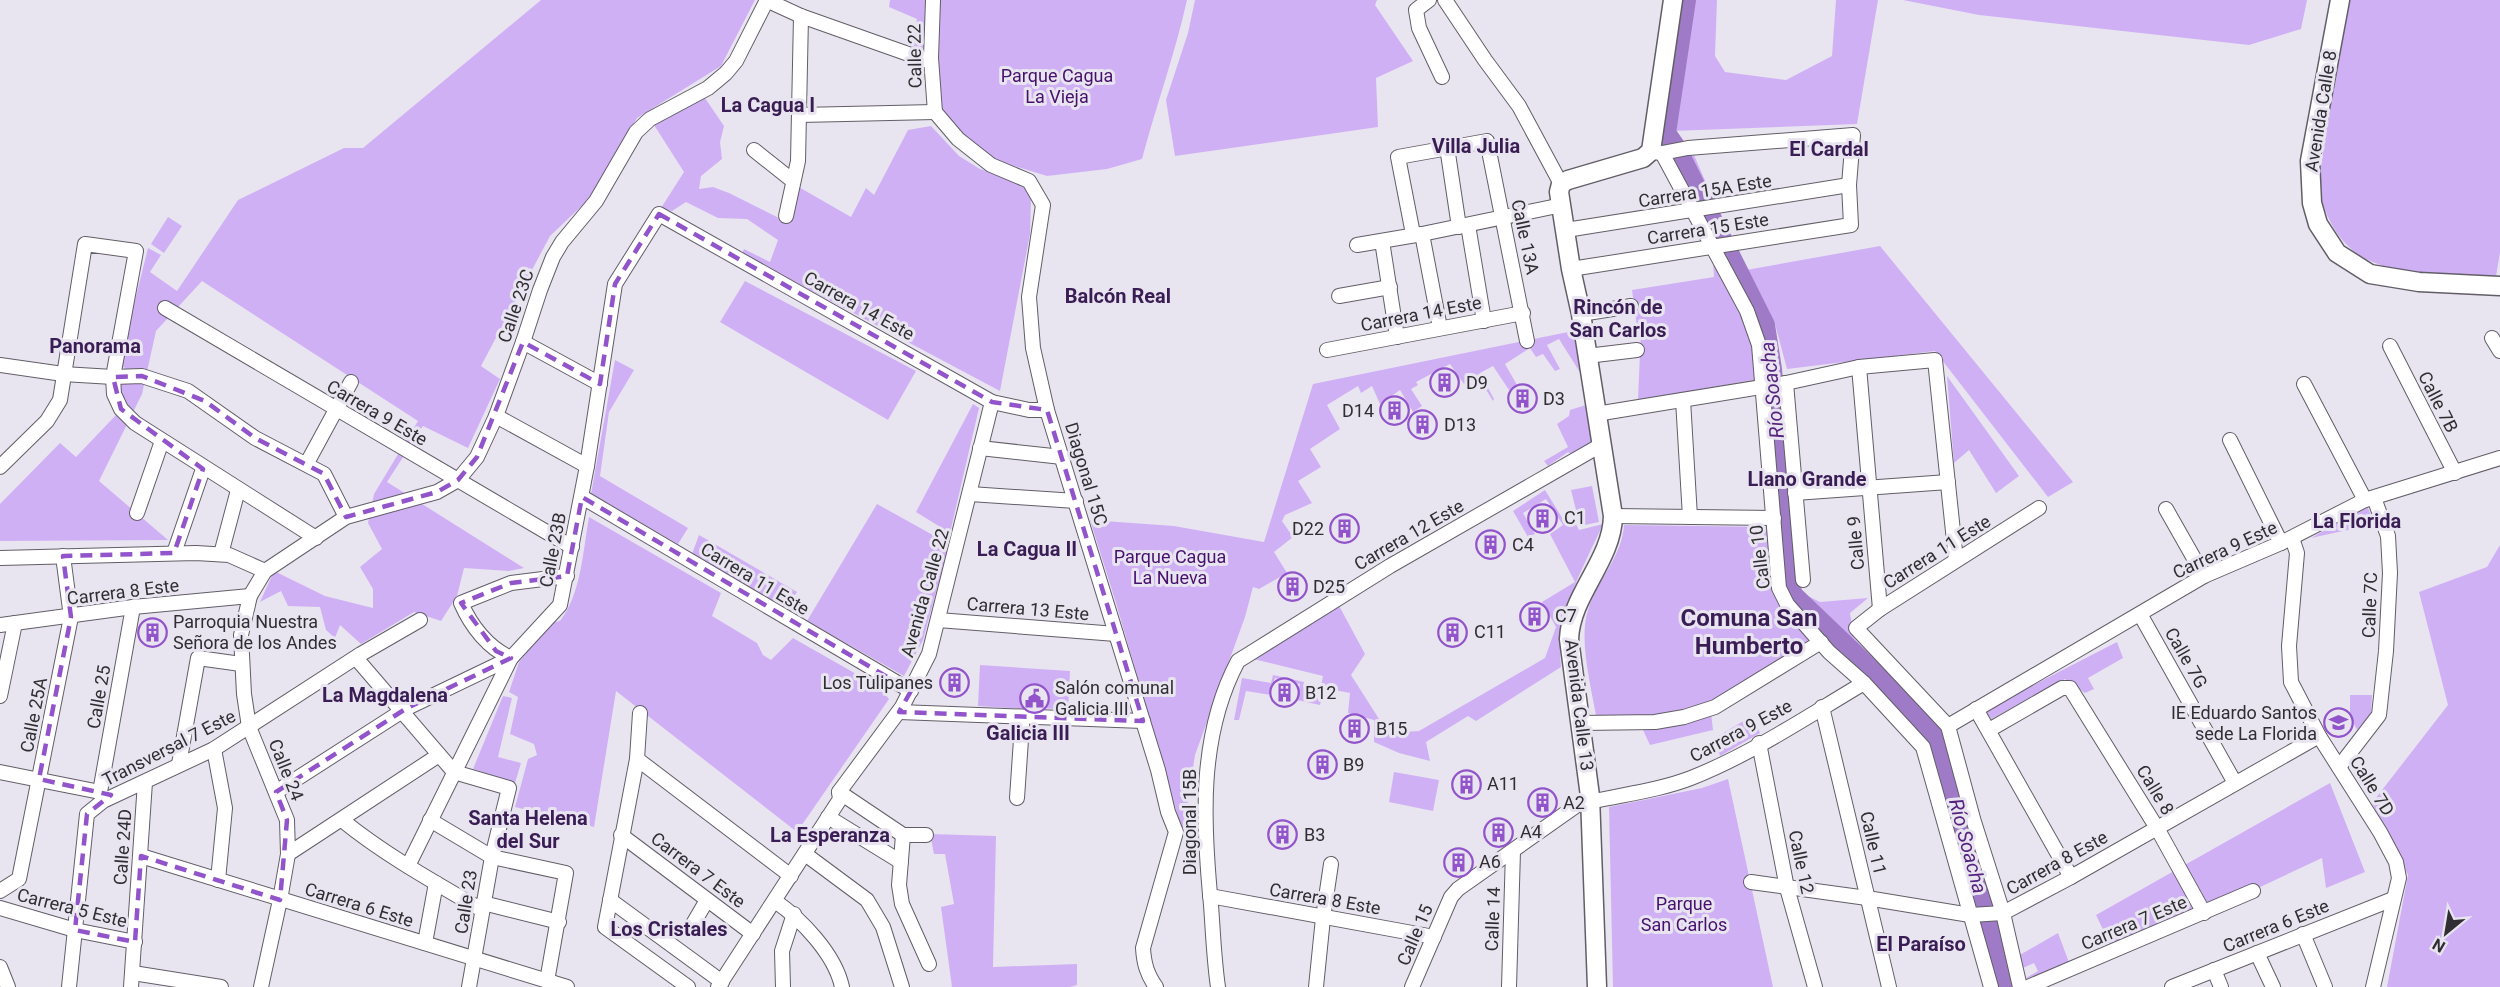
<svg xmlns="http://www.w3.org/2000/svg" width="2500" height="987" viewBox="0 0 2500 987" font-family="Roboto,sans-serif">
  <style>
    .green { fill: #d0b0f5 }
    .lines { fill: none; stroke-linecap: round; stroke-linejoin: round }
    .river { stroke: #9f7bc7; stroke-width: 20 }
    .minor-casing { stroke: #625e67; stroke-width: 16 }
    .major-casing { stroke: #625e67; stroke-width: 21 }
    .minor { stroke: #fff; stroke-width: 14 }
    .major { stroke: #fff; stroke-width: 18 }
    .marked { fill: none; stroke: #9254cb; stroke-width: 4.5; stroke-dasharray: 12 8; stroke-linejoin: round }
    .labels { text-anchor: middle; stroke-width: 6; stroke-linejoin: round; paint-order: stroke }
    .street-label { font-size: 18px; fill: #302e32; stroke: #e9e5f0 }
    .park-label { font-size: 18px; fill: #46106d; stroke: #e9e5f0 }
    .poi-label { font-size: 18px; fill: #302e32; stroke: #e9e5f0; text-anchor: start }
    .neighbourhood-label { font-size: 20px; font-weight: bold; fill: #3a1d55; stroke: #e9e5f0 }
    .water-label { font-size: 20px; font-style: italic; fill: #56247f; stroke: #e9e5f0 }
    .district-label { font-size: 24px; font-weight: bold; fill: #3a1d55; stroke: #e9e5f0 }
  </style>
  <rect width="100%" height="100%" fill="#e9e5f0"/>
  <g class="green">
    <path d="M541,0H755L721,66L637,118L589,199L550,236L481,366L500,379L468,448L423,426L387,482L524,568L509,571L464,568L457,596L441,621L414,612L361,644L340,625L335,638L326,630L320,607L288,606L281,591L260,602L274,571L325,596L373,608V589L360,567L382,549L368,523L374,494L418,421L202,281L156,331L142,394L99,481L168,540L0,541V504L60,443L76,457L116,415L110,391L125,368L119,365L148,248L161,255L150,272L177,291L238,200L344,148H363Z"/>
    <path d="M890,0H927L926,52L911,46L917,19L889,7Z"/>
    <path d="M935,0H1187C1175,54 1156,106 1142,159L1107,169L1047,176L991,159L957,134L940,112L933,58Z"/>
    <path d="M1195,0H1377L1375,5L1413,61L1376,78L1378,127L1175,156L1166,100L1188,33Z"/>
    <path d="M1689,0H1717L1715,56L1725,72L1786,80L1832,56L1836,0H1878L1857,124L1672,131Z"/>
    <path d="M1903,0H2307L2301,29L2249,45L1979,15Z"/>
    <path d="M2345,0H2500V253L2496,276C2455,274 2404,278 2366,259C2341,246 2327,221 2320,194C2316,183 2321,165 2323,154C2328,102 2335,51 2345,0Z"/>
    <path d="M705,98L724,126L720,142L722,159L701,176L699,189L713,187L729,193L789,223L797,186L851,217L866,188L874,195L908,130L931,126L959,156L980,169L1024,183L1031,198L1030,234L1000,391L742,254L744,249L770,262L778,240L747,219L718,218L686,202L672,211L661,208L684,172L654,125Z"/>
    <path d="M1694,155L1743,269L1772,324L1783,385L1802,593L1820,602L1868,598L1850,613L1854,638L1943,730L2014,987H1997L1930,747L1795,604L1786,586L1768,386L1749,307L1698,204L1672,160Z"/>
    <path d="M168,217L182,226L164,253L151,244Z"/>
    <path d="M1880,246L2073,482L2048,497L1935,351L1787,369L1775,324L1746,270Z"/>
    <path d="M1713,260L1744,314L1755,348L1758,379L1638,400L1641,329L1637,327L1632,290L1714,277Z"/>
    <path d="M745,281L916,371L888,420L720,322Z"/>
    <path d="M1573,331L1581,374L1559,339L1547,345L1560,369L1555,371L1543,354L1536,357L1530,348L1505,364L1517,385L1509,390L1493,366L1480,373L1494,399L1493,401L1477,375L1464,384L1450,364L1416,382L1418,385L1411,389L1422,406L1413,412L1400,390L1380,404L1372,386L1361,393L1358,386L1327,405L1340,429L1310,449L1321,467L1298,481L1312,503L1285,515L1282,521L1293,537L1274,552L1287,573L1259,589L1253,587L1245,617L1195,755L1183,834L1116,603L1090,520L1174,526L1264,542L1313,384Z"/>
    <path d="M615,360L634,370L609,412L600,476L688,528L678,544L591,494Z"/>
    <path d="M1947,376L2019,476L1996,493L1969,450L1954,463Z"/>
    <path d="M973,404L979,408L950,533L916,512Z"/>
    <path d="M1586,405L1593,444L1573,455L1568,452L1548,466L1544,461L1568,447L1557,424L1569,416L1570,410Z"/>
    <path d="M1592,486L1599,522L1580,526L1571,490Z"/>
    <path d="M1545,490L1566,524L1574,520L1579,530L1603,524C1582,571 1555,614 1561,667L1476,721L1468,716L1426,742L1430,761L1399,753L1374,742V720L1348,713L1350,693L1324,688L1320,705L1297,700L1300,684L1275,678L1271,695L1246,691L1239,720H1234L1242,678L1271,683L1273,675L1304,682L1303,687L1320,691L1323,676L1249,658L1337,602L1365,654L1351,675L1388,733L1419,731L1545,658L1556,627L1542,602L1575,582L1550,534L1563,525L1546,499L1523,513L1535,534L1528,537L1513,511Z"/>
    <path d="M877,504L949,544L923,640L904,676L807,621Z"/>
    <path d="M2367,506L2375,524L2311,538Z"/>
    <path d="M589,517L721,593L712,616L757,643L763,655L771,660L793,638L879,687L889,699L797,832L616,691L594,827L515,807L528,759L537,755L534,744L510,734L518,697L509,692L519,662L550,623L560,621C581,594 583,551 589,517Z"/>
    <path d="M1624,525L1771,527L1772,589L1780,604L1811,639L1710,704L1713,730L1650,745L1638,719L1597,721C1592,689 1578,641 1588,610C1597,580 1622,557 1624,525Z"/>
    <path d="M699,535L797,592L786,609L692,554Z"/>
    <path d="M2500,545V987H2387L2408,875L2372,803L2448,705L2419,592L2487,567Z"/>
    <path d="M2117,642L2123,658L2088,678L2094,689L2085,693L2065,679L1991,719L1985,710Z"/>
    <path d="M980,665L1070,671L1068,710L1042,708L1041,692L1028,691L1026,709L978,706Z"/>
    <path d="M2350,695H2372L2371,714L2357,730L2350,716Z"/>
    <path d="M503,696L512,698L498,757L521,763L515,783L473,769Z"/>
    <path d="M1752,716L1760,733L1720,756L1715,738Z"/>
    <path d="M1394,772L1439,780L1433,811L1389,802Z"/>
    <path d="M1728,779L1773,987H1613L1609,807L1702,788Z"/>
    <path d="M2330,783L2365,872L2326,888L2322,858L2149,939L2112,948L2096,915Z"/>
    <path d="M930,834L996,836L993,967L1077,964V985L1070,987H952L941,907L954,904L945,854H934Z"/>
    <path d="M2058,933L2070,965L2028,984L2026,978L2038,971L2034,963L2023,968L2018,956Z"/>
  </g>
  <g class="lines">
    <path class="river" d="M1686,0L1666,133L1677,149L1765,325L1772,369L1790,586L1793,595L1883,681L1934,734L1943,754L2005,987"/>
    <defs>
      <g id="minor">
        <path d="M766,0L801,16L931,62"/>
        <path d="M933,0L931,58L935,112"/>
        <path d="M1429,0L1416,10L1419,28L1442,77"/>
        <path d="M1445,0L1485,60L1519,106L1561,184"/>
        <path d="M935,112L958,139L991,165L1029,181L1043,205L1029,297L1033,348L1047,410L1158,770L1168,812L1176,832L1143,948C1144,964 1147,974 1156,987"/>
        <path d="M800,115L935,112"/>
        <path d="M1447,147L1459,227"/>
        <path d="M754,150L793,181"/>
        <path d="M1662,153L1747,311L1759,345L1779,588L1787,604L1829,652L1864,683L1923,747L1991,987"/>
        <path d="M786,216L798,161L801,16"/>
        <path d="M1468,225L1484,321"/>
        <path d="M1566,230L1849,185"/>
        <path d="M1413,234L1398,157L1487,141L1527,341"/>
        <path d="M1422,234L1440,328"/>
        <path d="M1382,241L1397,337"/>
        <path d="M1357,245L1422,234L1562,205"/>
        <path d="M1571,269L1851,225L1849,185L1853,135L1688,148L1662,153L1653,152"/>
        <path d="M1339,296L1390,287"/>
        <path d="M165,308L572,547"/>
        <path d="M1581,314L1631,306"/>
        <path d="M2492,338L2500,351"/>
        <path d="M523,342L600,384"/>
        <path d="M2390,346L2455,473"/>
        <path d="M1327,350L1523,313"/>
        <path d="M1587,356L1637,350"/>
        <path d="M0,365L63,374L113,377L142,376L188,391L255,438L324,474L346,517"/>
        <path d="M1859,367L1880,609"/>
        <path d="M1786,383L1803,580"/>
        <path d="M2304,384L2365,500"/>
        <path d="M1683,400L1690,517"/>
        <path d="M1596,414L1786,383L1859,367L1935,360L1956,560"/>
        <path d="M496,416L587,466"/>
        <path d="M2230,440L2281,543"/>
        <path d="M980,448L1062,457"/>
        <path d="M307,463L351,382"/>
        <path d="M0,467L47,421L60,400L85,244L136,251L113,377L114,394L121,409L135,423L316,538"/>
        <path d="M1795,493L1948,482"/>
        <path d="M970,494L1076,501"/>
        <path d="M582,497L911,691"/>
        <path d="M2166,509L2204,576"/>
        <path d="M137,513L162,441"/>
        <path d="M1613,516L1774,518"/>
        <path d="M2292,538L2297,553L2289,646L2291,682L2319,736L2380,832L2396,862L2399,878L2373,987"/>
        <path d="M174,553L203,469"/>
        <path d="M221,554L238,490"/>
        <path d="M0,558L196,553L229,555L265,571"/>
        <path d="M2140,614L2235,783"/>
        <path d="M938,620L1116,634"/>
        <path d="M0,625L133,607L250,596"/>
        <path d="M356,658L454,772L509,788L492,857L469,987"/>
        <path d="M511,658C488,648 471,626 461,603L511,583L567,576"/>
        <path d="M0,696L15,623"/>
        <path d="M1822,707L1889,987"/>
        <path d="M1976,709L2071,877"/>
        <path d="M899,712L1143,721"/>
        <path d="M640,713L637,759L605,927L688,987"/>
        <path d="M1582,723L1655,722L1684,717L1715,707L1821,642"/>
        <path d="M1948,726L2204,576L2281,543L2365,500L2500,458"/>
        <path d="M1989,730L2062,688H2070L2157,828L2204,913"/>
        <path d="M1759,743L1787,888L1815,987"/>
        <path d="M214,749L225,808L218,880"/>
        <path d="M637,759L791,876"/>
        <path d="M179,764L198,658L241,664"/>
        <path d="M2339,767L2379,715L2386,651L2390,573L2388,536L2374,498"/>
        <path d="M0,772L100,792"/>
        <path d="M100,792L133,607"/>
        <path d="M276,792L407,708L511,658"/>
        <path d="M839,792L903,835"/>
        <path d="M1017,798L1022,725L1020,717"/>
        <path d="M828,817L901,862"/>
        <path d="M342,820C385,855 434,882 482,910"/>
        <path d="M430,820L492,857L566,873L547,981"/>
        <path d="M621,835L753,934"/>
        <path d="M903,835L899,885L902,904L929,964"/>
        <path d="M903,835H926"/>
        <path d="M288,854L439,755"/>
        <path d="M805,854L867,900L883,927L902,987"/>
        <path d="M141,856L567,987"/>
        <path d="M408,866L511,658L560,605L587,466L615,284L659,214L992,402L1029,410H1047"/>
        <path d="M1751,882L1867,898L1970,915L2003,913L2071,877L2319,736"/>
        <path d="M0,891L19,879L71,617L63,556"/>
        <path d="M1210,896L1434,937"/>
        <path d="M610,900L722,982"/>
        <path d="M775,901C801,919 835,954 842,987"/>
        <path d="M483,903L559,922"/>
        <path d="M0,908L75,930L135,942"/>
        <path d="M690,929L707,900"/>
        <path d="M2303,934L2325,987"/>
        <path d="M425,943L436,883"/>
        <path d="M2257,953L2273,987"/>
        <path d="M0,967L8,987"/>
        <path d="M2214,970L2221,987"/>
        <path d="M133,973L221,987"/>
        <path d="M69,987L87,814L103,801L214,749L361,654L420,620"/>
        <path d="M131,987L145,782"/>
        <path d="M261,987L280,900L288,854L287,820L249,727L244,694L241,635L250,596L265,571L346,517L437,492L458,480L477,457L496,416L523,342L540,290L553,257L562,242L596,201L636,132L650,119L708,88L726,73L736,61L767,0"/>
        <path d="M718,987L840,799L839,792L902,707L929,654L992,402"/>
        <path d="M783,987L782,951L794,914"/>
        <path d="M1218,987C1214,960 1213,932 1211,905C1203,823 1198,736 1238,661L1390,566L1601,445"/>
        <path d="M1316,987L1323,918L1331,864"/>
        <path d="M1412,987L1451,897L1458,889L1590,796L1594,801C1626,794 1660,790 1691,778C1752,754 1808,716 1864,683"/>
        <path d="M1509,987L1513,851"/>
        <path d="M2020,987L2003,913L1974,822L1948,726L1856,628L1880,609L2039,508"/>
        <path d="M2028,987L2253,891"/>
        <path d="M2172,987L2393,899"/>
      </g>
      <g id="major">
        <path d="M2340,0L2310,161L2312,203L2318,224L2337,253L2370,274L2419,282L2500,286"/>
        <path d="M1597,987L1590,796L1569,639C1571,594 1612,561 1613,516L1581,314L1571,269L1559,192L1561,184L1568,180L1643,158L1651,151L1673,0"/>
      </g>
    </defs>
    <use href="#minor" class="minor-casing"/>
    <use href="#major" class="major-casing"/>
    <use href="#minor" class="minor"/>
    <use href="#major" class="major"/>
  </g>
  <path class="marked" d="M659,214L992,402L1047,410L1143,721L899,712L911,691L582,497L567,576L511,583L461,603L496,651L511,658L407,708L276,792L287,820L280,900L141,856L135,942L75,930L87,814L111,795L39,779L71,617L63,556L174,553L203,469L121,409L113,377L142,376L205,401L255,438L324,474L346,517L437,492L458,480L477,457L523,342L600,384L615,284Z"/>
  <defs>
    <symbol id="building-ring" viewBox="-11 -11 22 22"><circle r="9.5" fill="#e9e5f0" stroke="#9254cb" stroke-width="1.5"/><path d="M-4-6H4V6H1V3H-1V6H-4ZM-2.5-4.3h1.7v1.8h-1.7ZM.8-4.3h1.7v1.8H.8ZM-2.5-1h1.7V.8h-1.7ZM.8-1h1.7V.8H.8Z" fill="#9254cb"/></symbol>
    <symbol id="civic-ring" viewBox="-11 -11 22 22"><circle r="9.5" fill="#e9e5f0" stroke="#9254cb" stroke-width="1.5"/><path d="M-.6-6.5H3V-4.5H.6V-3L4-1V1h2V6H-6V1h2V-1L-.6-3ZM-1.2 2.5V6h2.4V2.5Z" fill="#9254cb"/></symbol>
    <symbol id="school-ring" viewBox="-11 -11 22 22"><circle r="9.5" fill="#e9e5f0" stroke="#9254cb" stroke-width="1.5"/><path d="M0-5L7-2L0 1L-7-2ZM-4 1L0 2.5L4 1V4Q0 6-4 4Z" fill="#9254cb"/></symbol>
  </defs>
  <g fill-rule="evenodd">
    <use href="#building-ring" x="1428" y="366" width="33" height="33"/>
    <use href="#building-ring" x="1506" y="382" width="33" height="33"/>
    <use href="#building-ring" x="1378" y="394" width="33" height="33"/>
    <use href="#building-ring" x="1406" y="408" width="33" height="33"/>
    <use href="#building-ring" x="1526" y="502" width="33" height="33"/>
    <use href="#building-ring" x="1328" y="512" width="33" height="33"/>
    <use href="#building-ring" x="1474" y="528" width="33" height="33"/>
    <use href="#building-ring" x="1276" y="570" width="33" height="33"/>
    <use href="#building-ring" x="1518" y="600" width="33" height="33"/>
    <use href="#building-ring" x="136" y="616" width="33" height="33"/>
    <use href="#building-ring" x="1436" y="616" width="33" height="33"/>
    <use href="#building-ring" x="938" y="666" width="33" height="33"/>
    <use href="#building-ring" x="1268" y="676" width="33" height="33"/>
    <use href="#civic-ring" x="1018" y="682" width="33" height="33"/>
    <use href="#school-ring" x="2322" y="706" width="33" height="33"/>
    <use href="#building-ring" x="1338" y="712" width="33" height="33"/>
    <use href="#building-ring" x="1306" y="748" width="33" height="33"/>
    <use href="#building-ring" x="1450" y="768" width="33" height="33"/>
    <use href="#building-ring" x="1526" y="786" width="33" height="33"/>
    <use href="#building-ring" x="1482" y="816" width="33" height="33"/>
    <use href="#building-ring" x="1266" y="818" width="33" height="33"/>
    <use href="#building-ring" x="1442" y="846" width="33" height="33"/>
  </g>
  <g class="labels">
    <g class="street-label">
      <text transform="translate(915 56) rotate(-91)" y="6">Calle 22</text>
      <text transform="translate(2321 111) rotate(-81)" y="6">Avenida Calle 8</text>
      <text transform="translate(1705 191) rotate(-9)" y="6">Carrera 15A Este</text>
      <text transform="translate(1708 229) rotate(-9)" y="6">Carrera 15 Este</text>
      <text transform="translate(1525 237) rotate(78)" y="6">Calle 13A</text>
      <text transform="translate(516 306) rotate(-71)" y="6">Calle 23C</text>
      <text transform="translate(859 306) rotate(29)" y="6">Carrera 14 Este</text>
      <text transform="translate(1421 314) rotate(-11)" y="6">Carrera 14 Este</text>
      <text transform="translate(2438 402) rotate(63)" y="6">Calle 7B</text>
      <text transform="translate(377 413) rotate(30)" y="6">Carrera 9 Este</text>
      <text transform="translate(1086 474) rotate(73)" y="6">Diagonal 15C</text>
      <text transform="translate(1409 535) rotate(-30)" y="6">Carrera 12 Este</text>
      <text transform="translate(1856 543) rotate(-95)" y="6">Calle 9</text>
      <text transform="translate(553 550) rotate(-79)" y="6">Calle 23B</text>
      <text transform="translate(2225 550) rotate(-25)" y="6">Carrera 9 Este</text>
      <text transform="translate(1937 552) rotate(-32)" y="6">Carrera 11 Este</text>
      <text transform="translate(1760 557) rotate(-97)" y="6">Calle 10</text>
      <text transform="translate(755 579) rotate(31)" y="6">Carrera 11 Este</text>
      <text transform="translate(123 592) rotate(-7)" y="6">Carrera 8 Este</text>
      <text transform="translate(925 593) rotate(-74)" y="6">Avenida Calle 22</text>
      <text transform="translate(2370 605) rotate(-88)" y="6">Calle 7C</text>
      <text transform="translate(1028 609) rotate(5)" y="6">Carrera 13 Este</text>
      <text transform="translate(2186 658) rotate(60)" y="6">Calle 7G</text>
      <text transform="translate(99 697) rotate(-80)" y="6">Calle 25</text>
      <text transform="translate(1579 705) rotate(83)" y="6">Avenida Calle 13</text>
      <text transform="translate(34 715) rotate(-79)" y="6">Calle 25A</text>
      <text transform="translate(1741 731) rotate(-28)" y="6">Carrera 9 Este</text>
      <text transform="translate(169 748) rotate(-27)" y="6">Transversal 7 Este</text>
      <text transform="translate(286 770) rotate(68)" y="6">Calle 24</text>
      <text transform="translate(2372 786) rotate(58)" y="6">Calle 7D</text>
      <text transform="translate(2155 790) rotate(59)" y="6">Calle 8</text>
      <text transform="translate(1190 822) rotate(-90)" y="6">Diagonal 15B</text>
      <text transform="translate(1873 843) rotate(77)" y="6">Calle 11</text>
      <text transform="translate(123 847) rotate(-86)" y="6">Calle 24D</text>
      <text transform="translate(1801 862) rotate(78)" y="6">Calle 12</text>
      <text transform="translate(2057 863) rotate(-29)" y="6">Carrera 8 Este</text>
      <text transform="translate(698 870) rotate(37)" y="6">Carrera 7 Este</text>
      <text transform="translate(1325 899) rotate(10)" y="6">Carrera 8 Este</text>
      <text transform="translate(466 902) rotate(-81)" y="6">Calle 23</text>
      <text transform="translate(359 905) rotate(17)" y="6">Carrera 6 Este</text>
      <text transform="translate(72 908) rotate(14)" y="6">Carrera 5 Este</text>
      <text transform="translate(1493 919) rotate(-88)" y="6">Calle 14</text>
      <text transform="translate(2134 923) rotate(-23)" y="6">Carrera 7 Este</text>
      <text transform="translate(2276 926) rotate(-22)" y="6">Carrera 6 Este</text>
      <text transform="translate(1415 935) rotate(-67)" y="6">Calle 15</text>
    </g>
    <g class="park-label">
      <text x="1057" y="82">Parque Cagua<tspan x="1057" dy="21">La Vieja</tspan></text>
      <text x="1170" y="563">Parque Cagua<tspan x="1170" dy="21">La Nueva</tspan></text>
      <text x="1684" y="910">Parque<tspan x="1684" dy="21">San Carlos</tspan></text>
    </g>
    <g class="poi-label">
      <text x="1466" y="389">D9</text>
      <text x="1543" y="405">D3</text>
      <text x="1374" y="417" text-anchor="end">D14</text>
      <text x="1444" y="431">D13</text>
      <text x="1564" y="524">C1</text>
      <text x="1324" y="535" text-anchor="end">D22</text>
      <text x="1512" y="551">C4</text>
      <text x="1313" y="593">D25</text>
      <text x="1555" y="622">C7</text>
      <text x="173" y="628">Parroquia Nuestra<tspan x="173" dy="21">Señora de los Andes</tspan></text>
      <text x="1474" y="638">C11</text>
      <text x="933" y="689" text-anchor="end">Los Tulipanes</text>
      <text x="1055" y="694">Salón comunal<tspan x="1055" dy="21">Galicia III</tspan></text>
      <text x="1305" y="699">B12</text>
      <text x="2317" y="719" text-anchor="end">IE Eduardo Santos<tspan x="2317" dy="21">sede La Florida</tspan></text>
      <text x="1376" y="735">B15</text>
      <text x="1343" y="771">B9</text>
      <text x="1487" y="790">A11</text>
      <text x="1563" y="809">A2</text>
      <text x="1520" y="838">A4</text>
      <text x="1304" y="841">B3</text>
      <text x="1479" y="868">A6</text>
    </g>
    <g class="neighbourhood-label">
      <text x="768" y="112">La Cagua I</text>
      <text x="1476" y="153">Villa Julia</text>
      <text x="1829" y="156">El Cardal</text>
      <text x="1118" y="303">Balcón Real</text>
      <text x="1618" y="314">Rincón de<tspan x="1618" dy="23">San Carlos</tspan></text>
      <text x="95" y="353">Panorama</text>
      <text x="1807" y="486">Llano Grande</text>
      <text x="2357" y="528">La Florida</text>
      <text x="1027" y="556">La Cagua II</text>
      <text x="385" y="702">La Magdalena</text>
      <text x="1028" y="740">Galicia III</text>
      <text x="528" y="825">Santa Helena<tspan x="528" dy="23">del Sur</tspan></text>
      <text x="830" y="842">La Esperanza</text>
      <text x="669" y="936">Los Cristales</text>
      <text x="1921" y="951">El Paraíso</text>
    </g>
    <g class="water-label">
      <text transform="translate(1772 390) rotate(-96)" y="7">Río Soacha</text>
      <text transform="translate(1968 846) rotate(75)" y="7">Río Soacha</text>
    </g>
    <g class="district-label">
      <text x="1749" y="626">Comuna San<tspan x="1749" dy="28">Humberto</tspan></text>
    </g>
  </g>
  <g transform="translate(2446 933) rotate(210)" stroke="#e9e5f0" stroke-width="4.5" paint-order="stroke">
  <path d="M0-4.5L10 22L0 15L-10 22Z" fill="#302e32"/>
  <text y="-9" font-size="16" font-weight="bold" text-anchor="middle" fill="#302e32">N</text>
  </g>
</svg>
